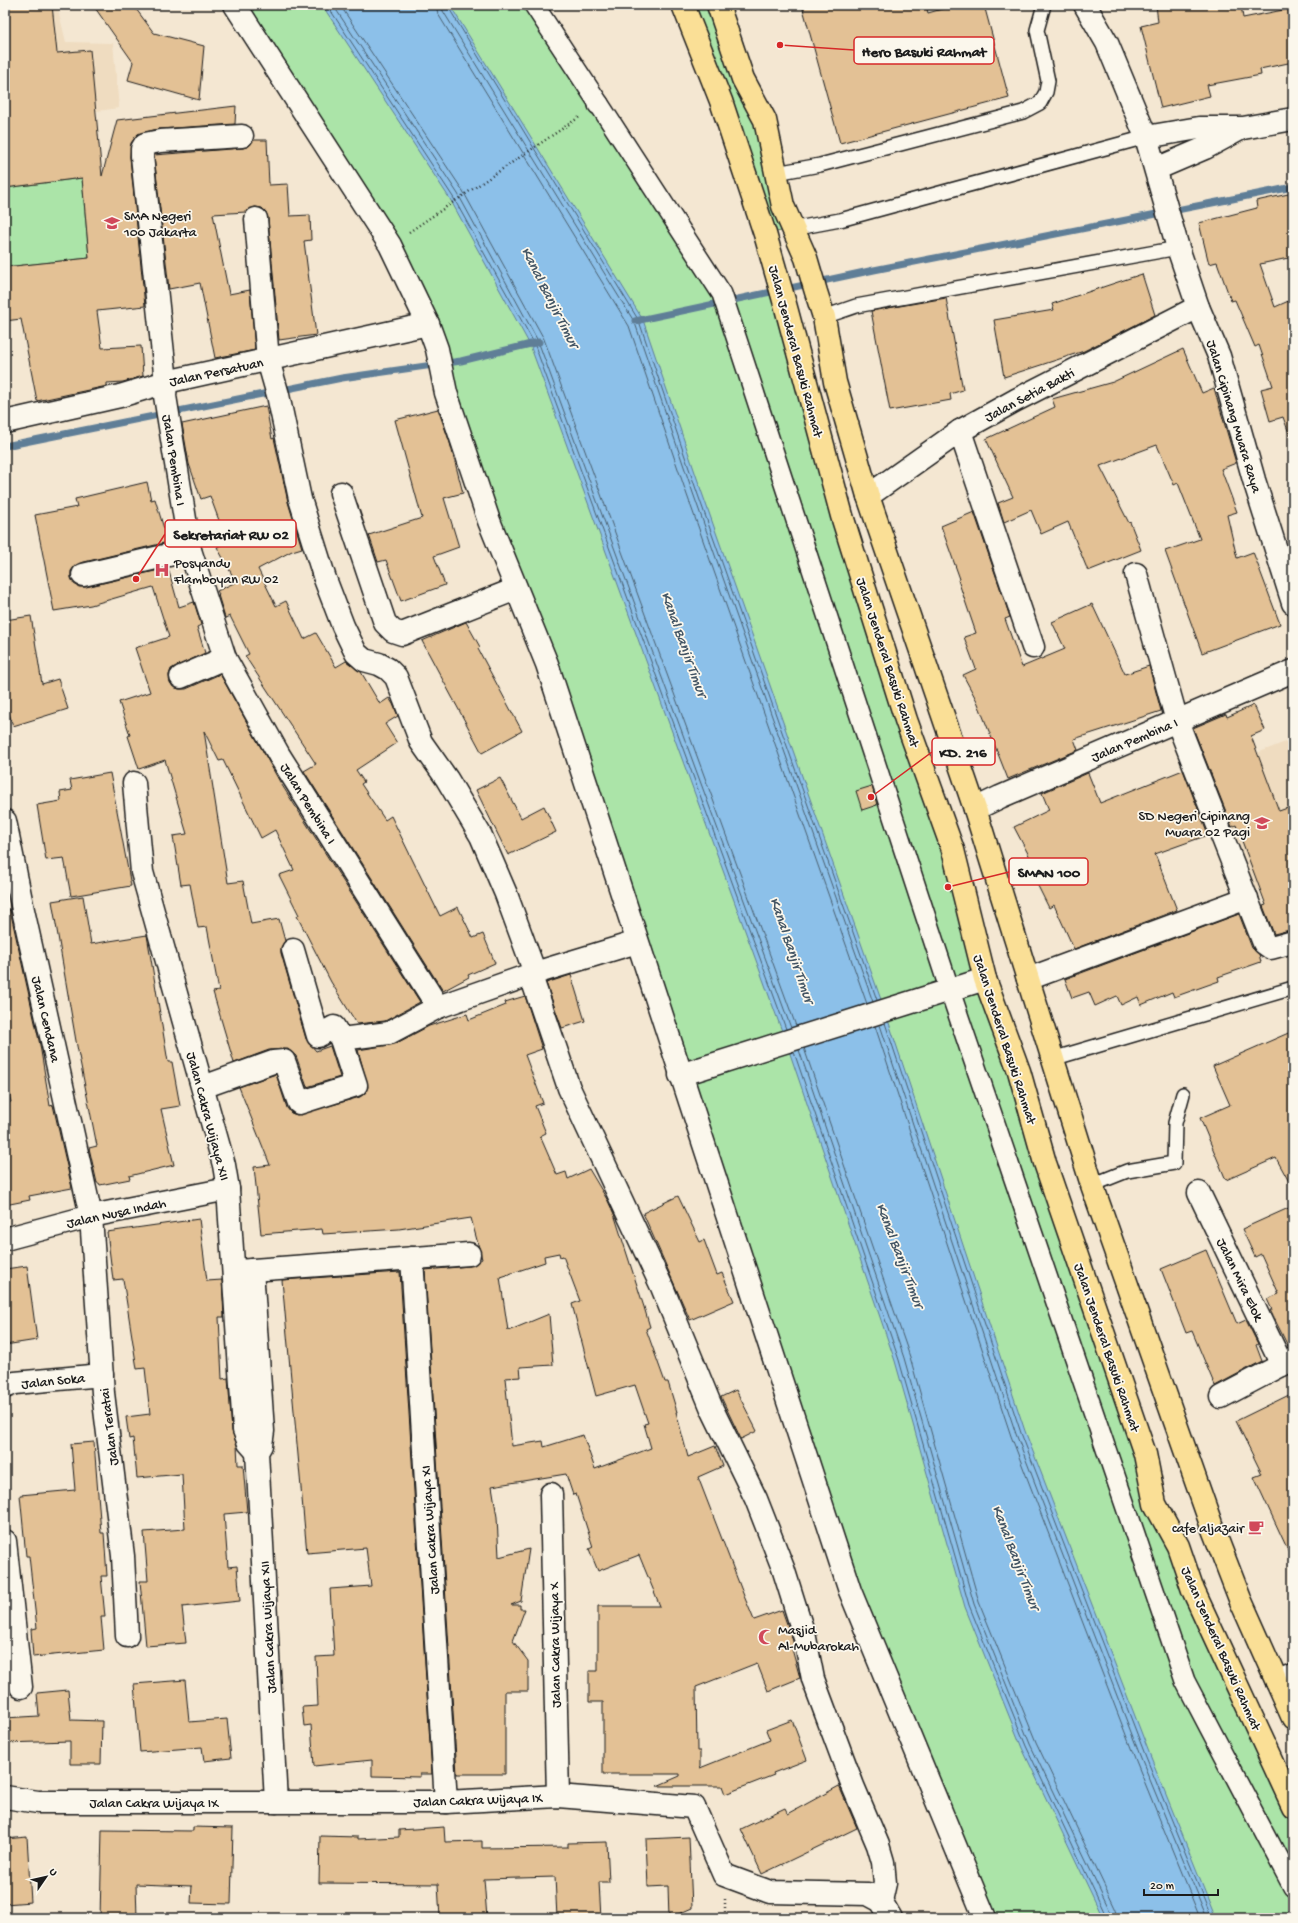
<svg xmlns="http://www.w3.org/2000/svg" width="1298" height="1923" viewBox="0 0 1298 1923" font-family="'Gochi Hand',sans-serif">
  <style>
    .built { fill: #efdcc0 }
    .green { fill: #abe4a8; stroke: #648062 }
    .water { fill: #8cc0e9; stroke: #5f7e97 }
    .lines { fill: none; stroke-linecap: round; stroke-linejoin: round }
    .shore { stroke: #495e6e; stroke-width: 1 }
    .stream { stroke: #5f7e97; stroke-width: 7 }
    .building { fill: #e3c195; stroke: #1c1c1c; fill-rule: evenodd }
    .service-casing { stroke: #1c1c1c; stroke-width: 16 }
    .pedestrian-casing { stroke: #1c1c1c; stroke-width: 22 }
    .minor-casing { stroke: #1c1c1c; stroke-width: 25 }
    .tertiary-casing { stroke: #1c1c1c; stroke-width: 25 }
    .primary-casing { stroke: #1c1c1c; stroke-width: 25 }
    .path { stroke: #1c1c1c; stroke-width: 2.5; stroke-dasharray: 1 3; stroke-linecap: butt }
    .service { stroke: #fbf7ec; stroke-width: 13 }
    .pedestrian { stroke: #fbf7ec; stroke-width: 19 }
    .minor { stroke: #fbf7ec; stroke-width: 22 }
    .tertiary { stroke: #fbf7ec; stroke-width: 22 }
    .primary { stroke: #fadf96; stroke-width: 22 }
    .labels { text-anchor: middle; stroke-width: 3.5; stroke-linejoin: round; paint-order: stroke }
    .poi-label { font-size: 14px; fill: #1c1c1c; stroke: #fbf7ec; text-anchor: start }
    .street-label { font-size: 14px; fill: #1c1c1c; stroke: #fbf7ec }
    .water-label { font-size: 15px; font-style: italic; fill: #435564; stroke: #fbf7ec }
    .leader { fill: none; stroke: #d62828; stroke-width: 1.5 }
    .callout-dot { fill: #d62828; stroke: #fbf7ec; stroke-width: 1.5 }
    .callout { fill: #fbf7ec; stroke: #d62828; stroke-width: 1.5 }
    .callout-label { font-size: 15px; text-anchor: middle; font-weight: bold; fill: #1c1c1c }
  </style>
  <rect width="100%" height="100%" fill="#f4e7d2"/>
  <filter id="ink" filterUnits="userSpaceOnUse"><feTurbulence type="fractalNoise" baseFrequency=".025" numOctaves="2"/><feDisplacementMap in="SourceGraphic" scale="8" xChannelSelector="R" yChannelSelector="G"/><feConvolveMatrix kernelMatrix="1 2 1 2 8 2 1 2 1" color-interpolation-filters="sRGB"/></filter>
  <g filter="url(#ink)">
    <g class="built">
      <path d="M5,5H57L66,42L113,43L119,108L5,124Z"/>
      <path d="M1293,739V876L1257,890L1211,771Z"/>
    </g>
    <g class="green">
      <path d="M238,5H534L727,301L781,290L1145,1454L1293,1806V1918H991L850,1591L428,324Z"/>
      <path d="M683,5H718L792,229L765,234Z"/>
      <path d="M82,178L89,258L5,267V188Z"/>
    </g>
    <path class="water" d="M322,5H450L643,320L701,490L885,1011L1025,1431L1150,1755L1216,1918H1103L1022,1748L965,1607L895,1361L786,1042L530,345L450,199Z"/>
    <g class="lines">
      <g class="shore">
        <path d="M327,5L453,197L534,343L786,1029"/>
        <path d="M333,5L458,194L538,341L791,1028"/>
        <path d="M340,5L463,191L544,339L796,1026"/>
        <path d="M436,5L438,14L629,326L687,495L867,1004"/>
        <path d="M442,5L443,11L635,323L693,493L873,1002"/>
        <path d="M447,5L639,321L697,492L877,1000"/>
        <path d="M885,1023L1021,1433L1146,1757L1212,1918"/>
        <path d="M880,1025L1016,1434L1141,1758L1207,1918"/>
        <path d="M875,1026L1011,1436L1136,1761L1200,1918"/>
        <path d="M804,1048L910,1357L979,1602L1036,1742L1116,1910L1118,1918"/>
        <path d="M799,1050L904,1358L974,1604L1030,1744L1111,1913L1112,1918"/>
        <path d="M794,1052L899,1360L969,1605L1026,1746L1107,1918"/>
      </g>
      <g class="stream">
        <path d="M635,321L874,270L1293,187"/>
        <path d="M5,446L342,378L461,361L539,342"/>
      </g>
    </g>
    <g class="building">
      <path d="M5,5H52L57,53L90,50L102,176L117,120L236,106L235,124L158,129L138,134L131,143L130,157L145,306L97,311L102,348L141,346L143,376L123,382L107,383V386L37,401L21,319L5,321V267L89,258L82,178L5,188Z"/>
      <path d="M93,5H133L154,33L204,46L199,100L128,80L133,62Z"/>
      <path d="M802,5H926L928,13L956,5H984L1009,98L840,143Z"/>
      <path d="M1156,5H1241L1243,18L1288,9L1293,31V62L1260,69L1261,75L1207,85L1210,96L1161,108L1141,26L1158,22Z"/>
      <path d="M254,140H267L269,185L288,184L290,216L310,215L311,240L304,241L316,335L279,340L268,218L266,212L262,208L255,207L246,212L213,214L229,294L250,290L255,350L215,358L200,283L169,289L154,155L243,148L249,146Z"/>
      <path d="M1293,193V257L1260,264L1275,307L1293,299V435L1290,436L1283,417L1270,421L1261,389L1273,386L1259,345L1255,347L1235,300L1231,301L1217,262L1209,264L1199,223L1257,208L1256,201Z"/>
      <path d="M1142,274L1155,315L1084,351L1004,377L994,320L1054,310L1052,304Z"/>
      <path d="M946,298L963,390L950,394L951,400L890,411L871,311Z"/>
      <path d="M1183,349L1202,393L1214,388L1236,463L1221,469L1237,512L1227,515L1237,558L1253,552L1280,624L1202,653L1165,551L1200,539L1178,483L1174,485L1157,445L1100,466L1129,523L1130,522L1141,550L1088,571L1068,522L1041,534L1031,510L1004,522L998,503L1013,497L986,439L1055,407L1052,399L1113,382Z"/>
      <path d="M266,406L272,439L274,438L288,502L302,548L292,551L258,569L276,606L286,601L304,639L316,633L336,667L346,661L361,672L380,704L389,698L393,704L398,716L385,724L397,743L356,770L364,782L361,784L385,820L391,816L440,916L458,907L473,938L483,934L495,963L468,975L469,977L443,991L304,771L316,764L245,656L249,654L230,616L225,618L218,595L219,594L217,591L236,582L217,547L227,542L210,496L201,499L189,464L182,424Z"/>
      <path d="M438,409L450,443L463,493L444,498L459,547L434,556L445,585L401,601L386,560L378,562L369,535L422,518L395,420Z"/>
      <path d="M147,482L151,500L155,499L168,542L80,563L75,566L71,571V578L74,584L79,587H86L168,568L179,607L194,602L201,625L197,627L205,653L171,669L169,675L170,682L173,687L179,689H186L220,674L280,782L420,1002L385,1021L357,1024L331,982L297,916L299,915L279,875L294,870L275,830L261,838L223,760L219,761L204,731L228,883L243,881L251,924L279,919L285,941L281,947V953L306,1039L316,1051L330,1046L340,1077L307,1087L296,1056L288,1049L269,1050L234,1063L213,992L219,991L207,927L198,928L190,884L181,885L173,836L187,834L165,760L139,769L128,736L130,735L119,702L150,692L135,648L169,637L153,587L91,605L54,611L35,515L77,507L75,499Z"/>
      <path d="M974,512L1010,617L1005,619L1022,667L1065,649L1052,622L1092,604L1125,674L1149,666L1161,711L1074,739L1078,750L1008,779L977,701L963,675L976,669L964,637L976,633L958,580L960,579L941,526Z"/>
      <path d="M31,616L42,684L58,679L68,709L13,726L5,701V620Z"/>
      <path d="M466,622L480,647L478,649L522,731L482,753L422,641Z"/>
      <path d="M1254,705L1265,730L1251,736L1279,811L1293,806V929L1274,934L1263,906L1266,905L1236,825L1232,827L1193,728L1226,714L1227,717Z"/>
      <path d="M1183,770L1208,835L1155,854L1177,910L1074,949L1054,905L1049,908L1029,868L1034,865L1014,827L1049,810L1042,793L1088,773L1100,803Z"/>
      <path d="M110,773L131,886L71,896L64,858L46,860L37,805L61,801L60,792L72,790L70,780Z"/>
      <path d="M500,778L521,818L544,806L556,832L508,855L476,790Z"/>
      <path d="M872,786L877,805L862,810L856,791Z"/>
      <path d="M83,896L91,944L147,935L168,1062H172L180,1106L161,1109L174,1165L129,1176L130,1179L100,1185L99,1183H97L89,1148L97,1146L76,1041L52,901Z"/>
      <path d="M5,910H10L40,1045L50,1106L53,1105L72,1188L29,1196L30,1200L5,1205V1103L11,1102L5,1076Z"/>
      <path d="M1239,914L1252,948L1259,954L1261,962L1218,977L1219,981L1174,997L1172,992L1141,1005L1138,997L1121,1005L1117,996L1095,1006L1089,992L1072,998L1065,979Z"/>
      <path d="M571,975L585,1021L562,1028L546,983Z"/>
      <path d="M525,996L542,1049L525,1055L543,1103L535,1106L546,1133L540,1136L557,1175L566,1172L568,1179L589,1169L608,1201L614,1214L644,1307L650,1327L646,1329L665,1382H668L677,1412H676L688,1457L715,1446L723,1466L698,1477L744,1596L754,1620L782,1610L793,1641L794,1648L792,1649L800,1678L768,1691L757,1663L696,1687L697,1751H700V1768L770,1740L766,1730L792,1720L807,1760L773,1773L774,1775L725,1794L722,1786H657L680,1776V1774H603V1702H589V1671H598V1606H660L639,1555L598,1571L589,1549L593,1547L576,1494L573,1495L566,1474L492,1486L497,1517L499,1557L529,1549L521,1601L511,1605H520V1609H525L513,1641L528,1661V1691H505V1774H457L425,1270L470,1266L482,1259L471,1218L399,1229L323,1234L322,1229L261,1234L254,1167L270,1165L239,1087L276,1074L287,1108L291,1113L297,1115L360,1097L365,1093L368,1087L358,1050L395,1044L429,1026L467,1014L469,1020L506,1005L505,1002ZM559,1253L560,1257L563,1256L580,1301L572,1304L596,1396L635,1385L648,1423L644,1424L651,1448L595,1469L583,1435L544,1447L543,1441L512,1446L505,1378L521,1377L520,1367L553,1365L549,1314L508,1331L500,1277L545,1262L544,1256Z"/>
      <path d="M1293,1031V1189L1276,1158L1226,1180L1200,1118L1230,1105L1213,1066Z"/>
      <path d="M678,1196L700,1242L704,1240L717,1275L722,1273L734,1301L690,1320L643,1213Z"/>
      <path d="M1293,1206V1347L1289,1348L1270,1310H1272L1267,1299L1279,1294L1261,1254L1255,1257L1242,1229Z"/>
      <path d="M199,1219L207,1281L222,1280L224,1317H219L222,1379L228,1378L232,1431L237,1445L238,1465H243L247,1512L224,1514L228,1567L237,1566L240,1601L182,1607L186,1643L146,1646L140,1581H148L144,1532L185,1529L182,1474L137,1478L133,1438L129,1439L126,1417L150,1414L145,1368L137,1369L123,1279L113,1280L107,1232Z"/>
      <path d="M1206,1250L1237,1324L1246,1320L1258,1344L1256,1345L1262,1361L1215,1386L1192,1331L1186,1333L1161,1269Z"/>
      <path d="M27,1266L37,1340L5,1345V1269Z"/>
      <path d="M400,1272L432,1774H420V1777L372,1776V1760L314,1766L311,1725L304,1726L302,1707L318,1706L316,1657L334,1656L330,1589L371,1586L366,1548L307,1553L282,1280Z"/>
      <path d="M736,1390L757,1431L741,1439L721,1397Z"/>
      <path d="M1293,1393V1561L1254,1477L1262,1474L1236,1421Z"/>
      <path d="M94,1442L101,1533H104L107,1576H101L105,1617H101L104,1650L33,1657L31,1629L37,1628L29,1556H26L20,1495L75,1490L71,1444Z"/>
      <path d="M185,1680L189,1722L227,1719L231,1758L204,1761L202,1747L140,1752L134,1684Z"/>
      <path d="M68,1690L71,1720L102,1721L101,1764H70V1741L5,1743V1718L39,1716L37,1693Z"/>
      <path d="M839,1786L857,1828L762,1874L741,1829L785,1808L788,1814Z"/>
      <path d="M193,1827L233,1828L231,1904L191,1903L192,1886L136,1884L137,1918H100L102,1830L193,1831Z"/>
      <path d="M444,1827L445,1842L482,1841V1848L568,1847V1843L607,1842L609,1882H599L601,1918H557L555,1877L484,1879L487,1918H440L438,1884L319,1883L320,1836L358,1837V1839L399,1837V1830Z"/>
      <path d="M27,1837L31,1902L5,1904V1839Z"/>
      <path d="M689,1837L692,1908L669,1918L668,1886L648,1887L646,1839Z"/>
    </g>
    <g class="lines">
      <defs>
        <g id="service">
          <path d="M776,173L820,165L1023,112L1040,103L1046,92L1048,81L1037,30L1044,5"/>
          <path d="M792,229L840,220L1146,137"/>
          <path d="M824,317L856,306L1178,248"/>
          <path d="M1052,1059L1293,988"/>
          <path d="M1092,1185L1127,1171L1174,1163L1175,1123L1183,1094"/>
        </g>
        <g id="pedestrian">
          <path d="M534,5L599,104"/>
          <path d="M598,105L599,104L722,294L950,991L1185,1681L1293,1887"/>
        </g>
        <g id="minor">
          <path d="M235,5L390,245L428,324L437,349L446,393L489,521L547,664L850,1591L985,1918"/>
          <path d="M242,136L160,141L145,144L142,149V156L166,382L165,396L190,550L225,658L279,755L438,1007L535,973L637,942"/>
          <path d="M256,219L268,360L278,395L300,499L325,579L343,626L356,653L364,660L379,664L388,669L396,677L421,742L447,779L481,836L506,894L535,973"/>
          <path d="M5,422L120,396L166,382L428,324"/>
          <path d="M960,431L1033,647"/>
          <path d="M341,493L385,623L393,631L402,634L516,589"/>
          <path d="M868,496L960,431L1016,400L1198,307"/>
          <path d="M1136,574L1177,721L1264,943L1271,948L1293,942"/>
          <path d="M83,575L190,550"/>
          <path d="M181,677L225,658"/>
          <path d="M134,783L142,872L224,1165L228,1189L244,1430L249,1443L257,1452"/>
          <path d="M975,809L1000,797L1293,671"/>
          <path d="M5,821L23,910L91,1216L103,1393L123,1556L127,1636"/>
          <path d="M293,950L318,1036L334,1027L341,1039"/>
          <path d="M531,976L569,1088L662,1287L712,1409L756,1499L783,1568L805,1638L813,1679L853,1786L878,1845L883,1862L885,1883L881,1901"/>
          <path d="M1028,979L1247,898"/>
          <path d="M680,1075L985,979"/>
          <path d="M203,1087L273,1062L284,1061L299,1103L356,1085L341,1039L389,1033L438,1007"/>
          <path d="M1199,1193L1282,1365"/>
          <path d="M5,1239L91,1216L228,1189"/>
          <path d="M412,1258L446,1802"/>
          <path d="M252,1270L263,1431L261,1445L257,1452L276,1802"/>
          <path d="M238,1271L469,1254"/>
          <path d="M5,1387L15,1383L102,1375"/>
          <path d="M1221,1397L1293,1359"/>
          <path d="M551,1494L558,1796"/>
          <path d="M5,1541L21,1687"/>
          <path d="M1277,1682L1293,1676"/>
          <path d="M5,1797L38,1802H446L558,1796L694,1807L724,1875L770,1892L868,1894L881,1901L891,1918"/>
        </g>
        <g id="tertiary">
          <path d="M1085,5L1107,43L1146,137L1178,248L1198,307L1219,356L1254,480L1293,603"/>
          <path d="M1146,137L1199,128H1243L1293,119"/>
          <path d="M1156,169L1205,148L1240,129"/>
        </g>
        <g id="primary">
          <path d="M683,5L721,101L765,234L785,304L842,516L906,720L953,850L985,979L1019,1071L1045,1163L1145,1454L1155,1504L1178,1546L1193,1590L1293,1806"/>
          <path d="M718,5L743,79L765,120L783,206L806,258L816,292L824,317L835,382L868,496L975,809L1092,1185L1211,1524L1240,1599L1293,1718"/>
        </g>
      </defs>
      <use href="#service" class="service-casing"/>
      <use href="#pedestrian" class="pedestrian-casing"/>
      <use href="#minor" class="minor-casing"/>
      <use href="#tertiary" class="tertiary-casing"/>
      <use href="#primary" class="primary-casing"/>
      <g class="path">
        <path d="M409,232L581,116"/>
        <path d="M725,1899V1918"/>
      </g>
      <use href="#service" class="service"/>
      <use href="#pedestrian" class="pedestrian"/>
      <use href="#minor" class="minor"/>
      <use href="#tertiary" class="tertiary"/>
      <use href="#primary" class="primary"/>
    </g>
  </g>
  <defs>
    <symbol id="school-bare" viewBox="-9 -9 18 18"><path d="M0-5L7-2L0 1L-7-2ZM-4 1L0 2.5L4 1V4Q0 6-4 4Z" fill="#d1495b" stroke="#fbf7ec" stroke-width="2.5" paint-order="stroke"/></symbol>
    <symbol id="hospital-bare" viewBox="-9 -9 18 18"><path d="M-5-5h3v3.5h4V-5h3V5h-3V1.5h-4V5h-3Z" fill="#d1495b" stroke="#fbf7ec" stroke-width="2.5" paint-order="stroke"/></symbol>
    <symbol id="cafe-bare" viewBox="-9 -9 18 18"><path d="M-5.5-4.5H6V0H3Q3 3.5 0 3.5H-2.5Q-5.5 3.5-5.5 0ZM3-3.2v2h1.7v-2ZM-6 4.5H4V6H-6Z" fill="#d1495b" stroke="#fbf7ec" stroke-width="2.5" paint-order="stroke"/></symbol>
    <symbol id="mosque-bare" viewBox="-9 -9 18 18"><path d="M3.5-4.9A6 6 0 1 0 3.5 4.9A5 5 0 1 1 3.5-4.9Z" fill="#d1495b" stroke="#fbf7ec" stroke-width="2.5" paint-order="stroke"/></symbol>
  </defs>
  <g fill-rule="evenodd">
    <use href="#school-bare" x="101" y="212" width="22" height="22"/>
    <use href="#hospital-bare" x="151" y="559" width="22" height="22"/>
    <use href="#school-bare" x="1251" y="812" width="22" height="22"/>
    <use href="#cafe-bare" x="1245" y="1516" width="22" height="22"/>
    <use href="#mosque-bare" x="755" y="1626" width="22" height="22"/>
  </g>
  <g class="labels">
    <g class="poi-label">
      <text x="124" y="220">SMA Negeri<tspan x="124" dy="16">100 Jakarta</tspan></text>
      <text x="174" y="567">Posyandu<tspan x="174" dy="16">Flamboyan RW 02</tspan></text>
      <text x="1250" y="820" text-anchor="end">SD Negeri Cipinang<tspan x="1250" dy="16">Muara 02 Pagi</tspan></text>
      <text x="1244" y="1532" text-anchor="end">cafe aljazair</text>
      <text x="778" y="1634">Masjid<tspan x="778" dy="16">Al-Mubarokah</tspan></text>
    </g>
    <g class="street-label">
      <text transform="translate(797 351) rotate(75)" y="5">Jalan Jenderal Basuki Rahmat</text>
      <text transform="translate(216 371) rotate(-12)" y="5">Jalan Persatuan</text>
      <text transform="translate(1029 394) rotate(-28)" y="5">Jalan Setia Bakti</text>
      <text transform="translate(1235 416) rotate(73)" y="5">Jalan Cipinang Muara Raya</text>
      <text transform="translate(175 460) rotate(81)" y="5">Jalan Pembina I</text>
      <text transform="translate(889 662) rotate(72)" y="5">Jalan Jenderal Basuki Rahmat</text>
      <text transform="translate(1134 739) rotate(-23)" y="5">Jalan Pembina I</text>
      <text transform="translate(309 803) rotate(58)" y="5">Jalan Pembina I</text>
      <text transform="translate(47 1019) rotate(77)" y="5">Jalan Cendana</text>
      <text transform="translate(1006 1039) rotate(72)" y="5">Jalan Jenderal Basuki Rahmat</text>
      <text transform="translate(209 1116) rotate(75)" y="5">Jalan Cakra Wijaya XII</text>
      <text transform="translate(116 1212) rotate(-12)" y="5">Jalan Nusa Indah</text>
      <text transform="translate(1241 1279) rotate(64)" y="5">Jalan Mira Elok</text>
      <text transform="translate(1108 1347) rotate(71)" y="5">Jalan Jenderal Basuki Rahmat</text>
      <text transform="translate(53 1380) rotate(-6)" y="5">Jalan Soka</text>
      <text transform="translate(108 1427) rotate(-97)" y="5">Jalan Teratai</text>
      <text transform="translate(429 1530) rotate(-94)" y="5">Jalan Cakra Wijaya XI</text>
      <text transform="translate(267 1627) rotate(-93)" y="5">Jalan Cakra Wijaya XII</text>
      <text transform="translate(554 1645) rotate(-91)" y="5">Jalan Cakra Wijaya X</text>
      <text transform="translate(1222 1648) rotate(66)" y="5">Jalan Jenderal Basuki Rahmat</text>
      <text transform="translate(478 1799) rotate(-2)" y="5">Jalan Cakra Wijaya IX</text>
      <text x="154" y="1807">Jalan Cakra Wijaya IX</text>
    </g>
    <g class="water-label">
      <text transform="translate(551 297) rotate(63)" y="5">Kanal Banjir Timur</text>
      <text transform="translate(685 644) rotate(70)" y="5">Kanal Banjir Timur</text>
      <text transform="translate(793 950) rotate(71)" y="5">Kanal Banjir Timur</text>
      <text transform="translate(901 1255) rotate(69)" y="5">Kanal Banjir Timur</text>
      <text transform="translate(1017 1557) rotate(69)" y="5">Kanal Banjir Timur</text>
    </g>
  </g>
  <path class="leader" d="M780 45L854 50M136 579L165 534M871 797L932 752M948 887L1009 872"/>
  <g class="callout-dot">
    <circle cx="780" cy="45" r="4"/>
    <circle cx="136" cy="579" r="4"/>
    <circle cx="871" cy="797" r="4"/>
    <circle cx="948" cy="887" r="4"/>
  </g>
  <g class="callout">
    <rect x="854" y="37" width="140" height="27" rx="4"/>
    <rect x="165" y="520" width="131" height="27" rx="4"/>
    <rect x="932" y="738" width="63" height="27" rx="4"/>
    <rect x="1009" y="858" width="79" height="27" rx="4"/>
  </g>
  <g class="callout-label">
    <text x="924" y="56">Hero Basuki Rahmat</text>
    <text x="231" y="539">Sekretariat RW 02</text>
    <text x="963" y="757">KD. 216</text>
    <text x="1049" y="877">SMAN 100</text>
  </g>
  <rect width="1298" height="1923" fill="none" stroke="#fbf7ec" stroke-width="20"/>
  <rect x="10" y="10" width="1278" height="1903" fill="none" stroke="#1c1c1c" stroke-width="1.5" filter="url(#ink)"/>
  <g transform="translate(46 1877) rotate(56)" stroke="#fbf7ec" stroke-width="3" paint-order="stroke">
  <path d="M0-3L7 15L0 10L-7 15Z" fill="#1c1c1c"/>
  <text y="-6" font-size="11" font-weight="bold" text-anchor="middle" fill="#1c1c1c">U</text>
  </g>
  <path d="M1144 1889v6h74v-6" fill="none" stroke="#1c1c1c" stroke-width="2"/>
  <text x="1150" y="1889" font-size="12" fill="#1c1c1c" stroke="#fbf7ec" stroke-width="3" paint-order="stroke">20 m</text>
</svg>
